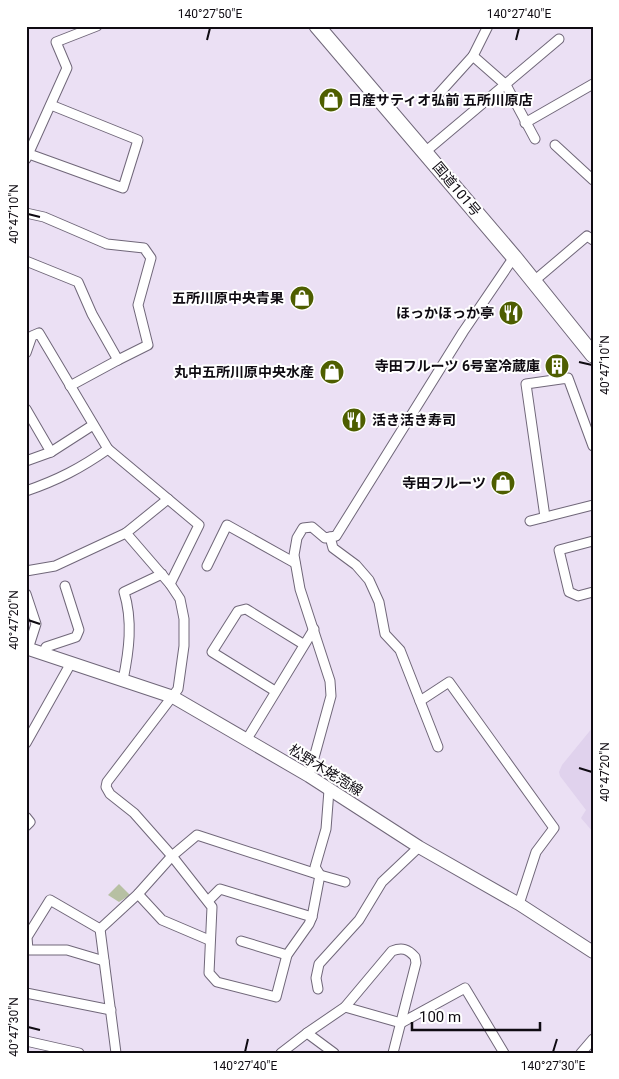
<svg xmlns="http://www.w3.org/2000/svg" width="619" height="1079" viewBox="0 0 619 1079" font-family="Roboto,'Noto Sans JP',sans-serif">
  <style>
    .built { fill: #e0d2ed }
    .green { fill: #b7c0a3 }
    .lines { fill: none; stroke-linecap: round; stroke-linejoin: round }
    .street-casing { stroke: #706779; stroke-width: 11 }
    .secondary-casing { stroke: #706779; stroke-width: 14 }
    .highway-casing { stroke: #706779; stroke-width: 17 }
    .street { stroke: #fff; stroke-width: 9 }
    .secondary { stroke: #fff; stroke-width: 12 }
    .highway { stroke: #fff; stroke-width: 15 }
    .ticks { fill: none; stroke: #0f0b12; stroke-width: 2 }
    .labels { text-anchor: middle; stroke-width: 4; stroke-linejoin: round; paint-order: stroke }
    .poi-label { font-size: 14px; font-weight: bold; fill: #0f0b12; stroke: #fff; text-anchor: end }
    .street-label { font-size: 14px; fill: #0f0b12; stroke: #fff }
    .neatline { fill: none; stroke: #0f0b12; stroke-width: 2 }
    .ticks-label { font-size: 12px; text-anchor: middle; fill: #0f0b12 }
  </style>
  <rect width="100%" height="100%" fill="#ebe0f4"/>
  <path class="built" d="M593,727V832L581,818L586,810L560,776L559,772L562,765Z"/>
  <path class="green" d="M119,884L130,895L119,902L108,895Z"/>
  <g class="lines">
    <defs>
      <g id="street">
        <path d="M473,56L506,85L535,139"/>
        <path d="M436,97L473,56L488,26"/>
        <path d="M525,123L593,84"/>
        <path d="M555,145L593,180"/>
        <path d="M425,152L559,39"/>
        <path d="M29,154L123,188L138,140L51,105"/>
        <path d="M26,159L67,68L56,42L97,26"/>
        <path d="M26,213L44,217L107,244L144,248L151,258L138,305L148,345L118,360L92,314L78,282L26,261"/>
        <path d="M534,281L587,236L593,240"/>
        <path d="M26,353L32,336L39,333L108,449L199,525L170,584"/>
        <path d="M70,386L118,360"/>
        <path d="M26,409L51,452"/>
        <path d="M26,461L51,452L93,425"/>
        <path d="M26,491C58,480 81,468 108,449"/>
        <path d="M545,517L526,384L568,378L593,446"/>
        <path d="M530,521L593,505"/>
        <path d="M126,533L170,584L180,599L184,619V646L178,689L107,782L106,787L110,794L134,813L172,856L212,907L209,973L217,982L276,997L287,955L309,924L312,917L320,875L315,867L326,829L329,790"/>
        <path d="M330,537L333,548L356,565L369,580L379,602L385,634L400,650L438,747"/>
        <path d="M593,541L559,550L569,592L578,596L593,592"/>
        <path d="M207,566L227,525L295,563"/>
        <path d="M26,571L55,566L126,533L168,499"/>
        <path d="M26,594L36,624L28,649"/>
        <path d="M43,654L46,647L76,637L79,630L65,586"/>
        <path d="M123,680C129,651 133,621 124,592L162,574"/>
        <path d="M275,691L212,652L238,611L246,609L303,644"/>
        <path d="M420,701L449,682L554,828L536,852L519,904"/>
        <path d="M247,739L314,629"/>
        <path d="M26,743L71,663"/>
        <path d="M309,776L331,696L330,681L300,589L294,555L297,538L303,528L312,527L325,538L336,536L463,332L514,257"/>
        <path d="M26,817L30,822L26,826"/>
        <path d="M138,894L162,920L209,940"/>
        <path d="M208,901L220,889L312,917"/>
        <path d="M100,929L138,894L172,856L197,835L320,875L345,882"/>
        <path d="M100,929L50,900L27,937L28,950H67L104,961"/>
        <path d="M100,929L116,1053"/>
        <path d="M241,941L287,955"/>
        <path d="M318,989L316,978L319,964L359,920L382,882L419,847"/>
        <path d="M26,993L111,1010"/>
        <path d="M345,1007L401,1023L465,988L504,1053"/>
        <path d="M26,1041L79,1053"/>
        <path d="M281,1053L307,1033"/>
        <path d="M334,1053L307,1033L345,1007L392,951C402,947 408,949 415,957L416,963L393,1053"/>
        <path d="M581,1053L593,1039"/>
      </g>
      <path id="secondary" d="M26,648L173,697L309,776L419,847L519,904L593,952"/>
      <path id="highway" d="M317,26L514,257L593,355"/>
    </defs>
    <use href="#street" class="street-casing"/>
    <use href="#secondary" class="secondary-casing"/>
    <use href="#highway" class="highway-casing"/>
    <use href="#street" class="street"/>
    <use href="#secondary" class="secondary"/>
    <use href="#highway" class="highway"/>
  </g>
  <path class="ticks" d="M207,40L210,28M516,40L519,28M28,214L40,217M579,362L592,365M28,620L40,624M579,768L592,772M28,1027L40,1030M245,1052L248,1039M553,1052L557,1039"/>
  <defs>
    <symbol id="shop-disc" viewBox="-11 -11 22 22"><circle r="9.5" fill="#4e5e00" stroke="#fff"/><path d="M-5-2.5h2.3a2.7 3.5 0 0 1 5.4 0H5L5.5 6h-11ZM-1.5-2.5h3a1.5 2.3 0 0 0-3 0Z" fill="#fff"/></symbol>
    <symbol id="restaurant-disc" viewBox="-11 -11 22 22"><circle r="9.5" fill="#4e5e00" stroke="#fff"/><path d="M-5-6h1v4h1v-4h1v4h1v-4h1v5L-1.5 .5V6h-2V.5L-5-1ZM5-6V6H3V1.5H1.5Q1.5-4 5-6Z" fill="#fff"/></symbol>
    <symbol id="building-disc" viewBox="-11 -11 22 22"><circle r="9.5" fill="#4e5e00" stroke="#fff"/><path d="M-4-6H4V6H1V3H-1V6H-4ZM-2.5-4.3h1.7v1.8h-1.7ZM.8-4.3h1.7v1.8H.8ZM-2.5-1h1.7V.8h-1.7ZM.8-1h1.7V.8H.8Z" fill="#fff"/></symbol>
  </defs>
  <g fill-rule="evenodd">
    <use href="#shop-disc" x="317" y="86" width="28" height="28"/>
    <use href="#shop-disc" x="288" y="284" width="28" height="28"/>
    <use href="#restaurant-disc" x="497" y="299" width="28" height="28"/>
    <use href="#building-disc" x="543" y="352" width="28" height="28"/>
    <use href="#shop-disc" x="318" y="358" width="28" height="28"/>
    <use href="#restaurant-disc" x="340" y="406" width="28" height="28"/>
    <use href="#shop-disc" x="489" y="469" width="28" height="28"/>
  </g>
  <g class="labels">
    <g class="poi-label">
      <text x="348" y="105" text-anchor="start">日産サティオ弘前 五所川原店</text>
      <text x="284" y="303">五所川原中央青果</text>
      <text x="494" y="318">ほっかほっか亭</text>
      <text x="540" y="371">寺田フルーツ 6号室冷蔵庫</text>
      <text x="314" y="377">丸中五所川原中央水産</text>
      <text x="372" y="425" text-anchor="start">活き活き寿司</text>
      <text x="486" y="488">寺田フルーツ</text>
    </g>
    <g class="street-label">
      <text transform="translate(457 189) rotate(50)" y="5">国道101号</text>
      <text transform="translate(326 770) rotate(32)" y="5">松野木姥萢線</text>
    </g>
  </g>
  <rect width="619" height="1079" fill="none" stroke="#ffffff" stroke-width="55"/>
  <path d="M412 1022v8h128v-8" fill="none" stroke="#0f0b12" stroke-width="2.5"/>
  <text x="419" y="1022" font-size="15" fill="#0f0b12" stroke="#ffffff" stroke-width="4" paint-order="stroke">100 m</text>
  <rect x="28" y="28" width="564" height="1024" class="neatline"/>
  <g class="ticks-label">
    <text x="210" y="18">140°27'50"E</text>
    <text x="519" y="18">140°27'40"E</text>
    <text transform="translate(14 214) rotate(-90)" y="4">40°47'10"N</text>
    <text transform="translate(605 365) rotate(-90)" y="4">40°47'10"N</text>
    <text transform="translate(14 620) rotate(-90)" y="4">40°47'20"N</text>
    <text transform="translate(605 772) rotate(-90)" y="4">40°47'20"N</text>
    <text transform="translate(14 1027) rotate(-90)" y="4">40°47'30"N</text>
    <text x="245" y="1070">140°27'40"E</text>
    <text x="553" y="1070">140°27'30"E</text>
  </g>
</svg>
